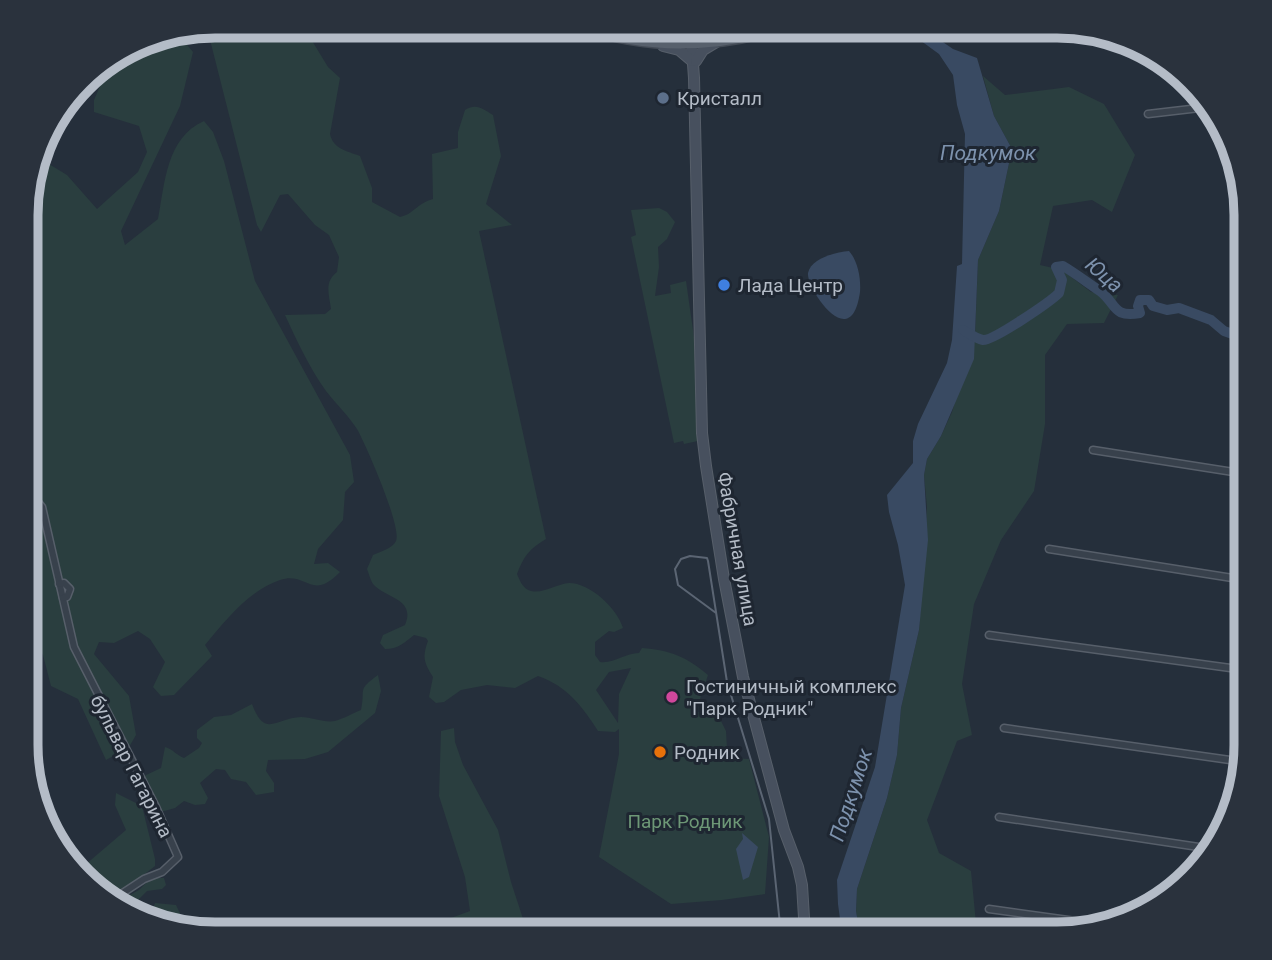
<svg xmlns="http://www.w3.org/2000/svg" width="1272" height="960" viewBox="0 0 1272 960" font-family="Roboto,sans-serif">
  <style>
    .green { fill: #2a3e3f; fill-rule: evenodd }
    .water { fill: #394a62 }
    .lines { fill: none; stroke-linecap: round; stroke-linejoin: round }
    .river { stroke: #394a62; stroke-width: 10 }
    .minor-casing { stroke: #575f6a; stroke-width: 9 }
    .tertiary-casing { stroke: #575f6a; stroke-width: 10 }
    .secondary-casing { stroke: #575f6a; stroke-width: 12 }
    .primary-casing { stroke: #424a55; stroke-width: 13 }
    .minor { stroke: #38414c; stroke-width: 6 }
    .tertiary { stroke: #38414c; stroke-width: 8 }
    .secondary { stroke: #47505e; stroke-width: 10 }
    .primary { stroke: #57606c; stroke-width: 10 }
    .tram { stroke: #5b6573; stroke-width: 2 }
    .service-dot { fill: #5c6f8a; stroke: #1e2631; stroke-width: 2.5 }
    .shop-dot { fill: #3f7fe0; stroke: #1e2631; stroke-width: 2.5 }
    .hotel-dot { fill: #d1479c; stroke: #1e2631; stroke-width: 2.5 }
    .food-dot { fill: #e8710a; stroke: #1e2631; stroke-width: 2.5 }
    .labels { text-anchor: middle; stroke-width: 6; stroke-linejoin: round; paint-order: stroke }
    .poi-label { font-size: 19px; fill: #b4bcc7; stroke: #1e2631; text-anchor: start }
    .street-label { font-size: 19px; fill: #b4bcc7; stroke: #1e2631 }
    .park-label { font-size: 19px; fill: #6d9776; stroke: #1e2631 }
    .water-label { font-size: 21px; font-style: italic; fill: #7d92ad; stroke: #1e2631 }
    .rim { fill: none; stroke: #b4bcc7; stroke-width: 9 }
  </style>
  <rect width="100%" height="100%" fill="#252f3b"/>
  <g class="green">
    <path d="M225,26L240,32L244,26H303L328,67L340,78L330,134C333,149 347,151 360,156L372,188V202L400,217C414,214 416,204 433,199L432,154L458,148V132L465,110C476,103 482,108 493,115L501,156L486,204L512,225L479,231L546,539C530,548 523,557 517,574C520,581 523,589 531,591C543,594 557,584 569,583C590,583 617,608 623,628L614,632L609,631L595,642V655L600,662C614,664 625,653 639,653L642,648C670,650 687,657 708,675L696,711L720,719L726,731L727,749H733V758L749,759L769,837L765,894L722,900L671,904L599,857L619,754V729L615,732L598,731C582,706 567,686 538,676L515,688L487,685L461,690L444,702L436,703L429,697L433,677C424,663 422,657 428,641L426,638L414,635C404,643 398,649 385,649L380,643L383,635L405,625C416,599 386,598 374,585C371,582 369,574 367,569L373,555C380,552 393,548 396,541C402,527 366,445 357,429C348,415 336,404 326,391C309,367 297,341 285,315L325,314L331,309C329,294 324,282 337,272L339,257L329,235L315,225L288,194L280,195L261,232L257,225L207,28ZM631,668L619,694L618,723L596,690L609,672Z"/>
    <path d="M177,33L193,52L180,106L121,231L125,245L158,219C165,183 166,138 204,121L213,132L224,161L255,281L350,455L354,482L345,492L343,520L318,549L314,564L328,563L340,572C311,602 307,571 280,580C248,591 226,620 205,645L212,656L174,695L161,696L153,687L165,662L150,639L138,631L114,643L99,642L94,654L129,696L136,735L129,747L106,760L78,699L51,686L43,655L35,643L34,588L27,572L28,190L39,158L67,175L97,209L138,172L147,152L139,126L94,112V100L111,61L154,36Z"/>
    <path d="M983,76L1005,95L1069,87L1104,104L1135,155L1112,212L1092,200L1053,206L1040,265L1062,270L1091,292L1118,295L1104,323L1067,324L1045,355V424L1034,491L1001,540L974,604L962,684L972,735L957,741L927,820L939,853L971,871L977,934H860L856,911L857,889L887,798L897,755L901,708L919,630L927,507L924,475L927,459L941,436L952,412L975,337L978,260L999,211L1012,149L994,116Z"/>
    <path d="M659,208L667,212L675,222L667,239L658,247L659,267L655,296L671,293L670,285L686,281L695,344L698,441L684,444L683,441L674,443L631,237L636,235L631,210Z"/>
    <path d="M378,675L381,691L375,713L328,752L305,759L268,760L266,771L274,783V792L256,795L246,782L231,779L225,770L216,769L200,783L208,798L205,804L195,805L184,801L175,808L161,812L144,776L161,768L165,747C173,749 176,755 184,758L199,748L202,743L197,738V730L214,717L231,715L252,704C265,739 276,718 301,717C312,717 324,723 335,721C343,719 353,713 361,710C366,688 356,691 378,675Z"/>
    <path d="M454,728L455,742L463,765L498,830L511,882L528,934L410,933L470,911L465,877L439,796L441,731Z"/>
    <path d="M116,793L142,806L155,859V866L132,884L128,892L130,895L139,890L151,878H164L166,885L162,889L147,891L128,910L91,887L78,871L126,830L115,805Z"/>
    <path d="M155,903L176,905L188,930L149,921Z"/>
  </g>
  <g class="water">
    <path d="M902,27H921L953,49L977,58L994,116L1012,149L999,211L978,260L974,359L941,436L927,459L924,475L928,540L919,630L901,708L897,755L887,798L857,889L856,911L860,934H842L838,904L837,880L875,767L905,585L898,545L889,512L887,495L913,463V441L918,424L947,363L952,340L957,266L962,264L965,134L957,105L953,75L939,54Z"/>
    <path d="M849,251C858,261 861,279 860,292C851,356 806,288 808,273C811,258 837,252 849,251Z"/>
    <path d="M742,833L758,847L749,877L743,880L736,849L743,839Z"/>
  </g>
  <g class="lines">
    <path class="river" d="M963,330C968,333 977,339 983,340C993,341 1050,302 1059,293L1062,280L1056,267L1063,266C1075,273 1088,283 1100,291C1117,304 1112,318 1140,313L1138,306L1140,300H1149L1153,306L1167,310L1179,308L1211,320L1224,331L1241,337L1246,341"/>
    <defs>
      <g id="minor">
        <path d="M1074,34L1093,32"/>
        <path d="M1148,114L1208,107"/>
        <path d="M1093,450L1246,474"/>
        <path d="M27,488L42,507L74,647L156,807L178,857L162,872L144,879L112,900"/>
        <path d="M1049,549L1245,580"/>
        <path d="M59,584L64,583L70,589L67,597L63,598"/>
        <path d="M989,635L1245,670"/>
        <path d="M1004,728L1244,762"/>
        <path d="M999,817L1212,849"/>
        <path d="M989,909L1097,924"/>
      </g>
      <path id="tertiary" d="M702,26L716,31"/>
      <g id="secondary">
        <path d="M691,36L694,78L702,433L706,466L724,579L743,677L784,830L798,867L802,885L805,934"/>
        <path d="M663,46L679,50L692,61"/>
        <path d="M696,61L703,50L718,41"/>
      </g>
      <g id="primary">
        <path d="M582,26C646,50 718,48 782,27"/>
        <path d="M613,26C659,39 710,37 756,26"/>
      </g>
    </defs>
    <use href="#minor" class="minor-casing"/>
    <use href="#tertiary" class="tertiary-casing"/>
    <use href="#secondary" class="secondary-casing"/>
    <use href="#primary" class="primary-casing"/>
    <use href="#minor" class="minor"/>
    <use href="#tertiary" class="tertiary"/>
    <use href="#secondary" class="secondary"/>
    <use href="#primary" class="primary"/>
    <path class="tram" d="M716,613L678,585L675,569L681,559L690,556L707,558L708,561L727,682L769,819L781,934"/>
  </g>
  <circle class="service-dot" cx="663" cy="98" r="7"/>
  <circle class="shop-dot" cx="724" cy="285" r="7"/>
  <circle class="hotel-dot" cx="672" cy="697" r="7"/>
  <circle class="food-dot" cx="660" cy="752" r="7"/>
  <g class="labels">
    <g class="poi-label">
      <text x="677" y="105">Кристалл</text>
      <text x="738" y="292">Лада Центр</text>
      <text x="686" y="693">Гостиничный комплекс<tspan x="686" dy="22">"Парк Родник"</tspan></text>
      <text x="674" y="759">Родник</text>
    </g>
    <g class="street-label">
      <text transform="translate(738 549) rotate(80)" y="7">Фабричная улица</text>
      <text transform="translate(132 766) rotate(63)" y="7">бульвар Гагарина</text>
    </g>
    <g class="park-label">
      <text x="685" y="828">Парк Родник</text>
    </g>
    <g class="water-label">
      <text x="988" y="160">Подкумок</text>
      <text transform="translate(1104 275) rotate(41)" y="7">Юца</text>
      <text transform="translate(851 795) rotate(-72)" y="7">Подкумок</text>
    </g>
  </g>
  <path d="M0 0H1272V960H0ZM215 38H1057A177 177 0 0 1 1234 215V745A177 177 0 0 1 1057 922H215A177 177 0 0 1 38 745V215A177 177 0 0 1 215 38Z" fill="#2a323d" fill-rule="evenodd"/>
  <path class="rim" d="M215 38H1057A177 177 0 0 1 1234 215V745A177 177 0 0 1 1057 922H215A177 177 0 0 1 38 745V215A177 177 0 0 1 215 38Z"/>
</svg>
